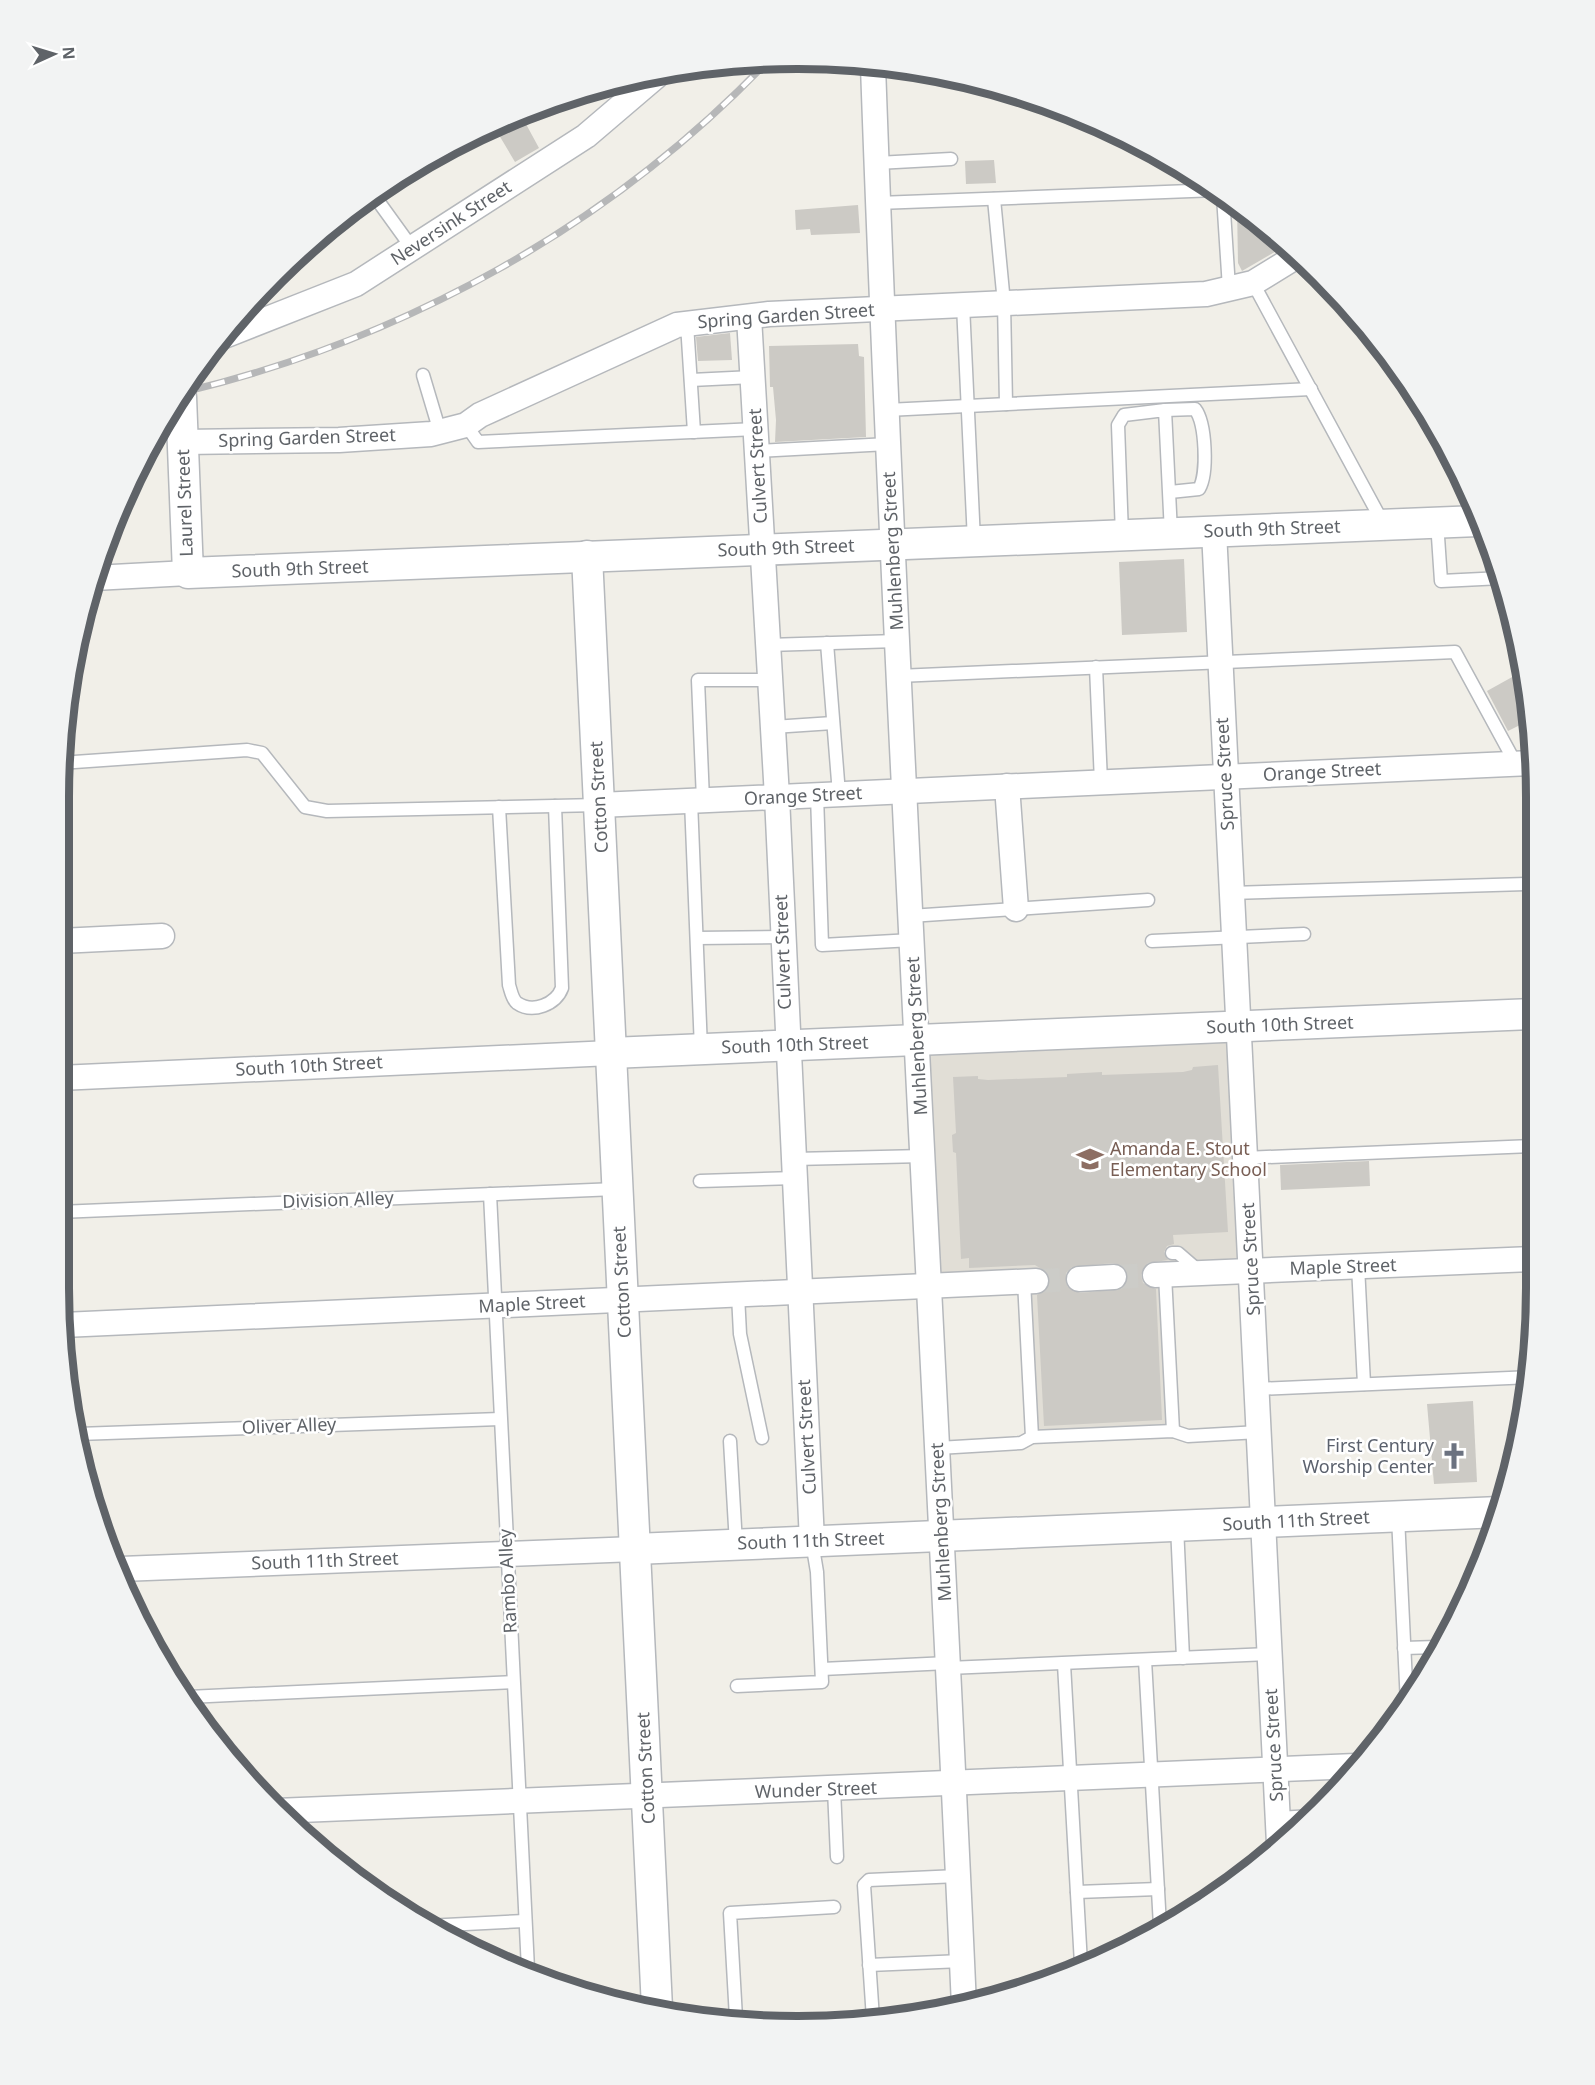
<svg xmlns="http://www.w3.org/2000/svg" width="1595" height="2085" viewBox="0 0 1595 2085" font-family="'Noto Sans',sans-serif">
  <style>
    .education { fill: #e1ded6 }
    .building { fill: #cccac5; fill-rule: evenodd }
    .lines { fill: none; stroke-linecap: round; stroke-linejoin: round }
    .minor-tunnel { stroke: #ccccc8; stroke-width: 24; stroke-dasharray: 24 12; stroke-linecap: butt }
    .service-casing { stroke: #b5b8bc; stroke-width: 15 }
    .minor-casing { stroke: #b5b8bc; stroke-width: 27 }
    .tertiary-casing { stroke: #b5b8bc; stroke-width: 33 }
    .service { stroke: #fff; stroke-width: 12 }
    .minor { stroke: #fff; stroke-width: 24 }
    .tertiary { stroke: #fff; stroke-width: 30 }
    .rail-casing { stroke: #b6b7b8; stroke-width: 7 }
    .rail { stroke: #fff; stroke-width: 4.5; stroke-dasharray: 14; stroke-linecap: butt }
    .labels { text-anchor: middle; stroke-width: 5; stroke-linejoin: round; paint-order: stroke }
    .street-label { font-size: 18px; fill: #5f6368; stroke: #fff }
    .education-label { font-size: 18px; fill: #785e54; stroke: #fff; text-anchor: start }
    .worship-label { font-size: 18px; fill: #5b616d; stroke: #fff; text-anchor: end }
    .rim { fill: none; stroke: #5f6368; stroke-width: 8 }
  </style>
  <rect width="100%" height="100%" fill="#f1efe8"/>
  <path class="education" d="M1238,1037L1250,1265L1160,1270L1168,1427L1036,1433L1028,1273L941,1277L929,1053Z"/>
  <g class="building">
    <path d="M520,113L539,148L515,162L496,130L503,126L501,122Z"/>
    <path d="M994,160L996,183L966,184L965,161Z"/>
    <path d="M858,205L860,233L811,235L810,229L796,230L795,210Z"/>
    <path d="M1237,207L1285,246L1242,271L1238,263Z"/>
    <path d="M730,333L732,360L698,361L696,337Z"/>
    <path d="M858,344L859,356L864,357L866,437L775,442L776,420L773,387H770L769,346Z"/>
    <path d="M1184,559L1187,632L1122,635L1119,562Z"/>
    <path d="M1523,671L1530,701V720L1508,731L1487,691Z"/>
    <path d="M1218,1065L1228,1232L1173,1235L1174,1244L1167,1246L1164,1252L1168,1260L1148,1263L1141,1275L1143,1283L1156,1289L1162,1420L1044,1426L1037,1295L1048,1288L1050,1280L1048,1273L1035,1265L969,1268V1258L961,1259L956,1153L953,1152L952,1135L956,1133L953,1077L978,1076V1079L988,1080L1067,1077V1074L1084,1073L1102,1072V1075L1183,1072L1192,1070L1193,1067ZM1113,1263L1121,1265L1128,1276L1127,1283L1121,1289L1080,1293L1067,1286L1066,1273L1072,1267Z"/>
    <path d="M1369,1161L1370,1186L1281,1190L1280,1165Z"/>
    <path d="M1473,1401L1477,1482L1434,1484L1427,1404Z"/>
  </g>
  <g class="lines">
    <g class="minor-tunnel">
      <path d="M1114,1277L1155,1275"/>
      <path d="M1036,1281L1079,1279"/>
    </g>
    <defs>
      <g id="service">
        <path d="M877,163L951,159"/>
        <path d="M373,194L412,248"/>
        <path d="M1223,196L1229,288"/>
        <path d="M994,199L1004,303L1006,404"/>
        <path d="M878,203L1217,190"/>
        <path d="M1253,283L1383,523"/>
        <path d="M963,305L974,541"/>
        <path d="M687,324L694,432"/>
        <path d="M423,375L440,432"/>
        <path d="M691,380L753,377"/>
        <path d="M887,410L1311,389"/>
        <path d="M1165,410L1195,409C1206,423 1208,474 1199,489L1170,492"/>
        <path d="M466,425L478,442L756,429"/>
        <path d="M757,451L888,444"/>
        <path d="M1437,522L1441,581L1502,578"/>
        <path d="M1122,535L1118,425L1124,415L1165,410L1171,533"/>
        <path d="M1491,547L1493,579"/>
        <path d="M827,643L839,794"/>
        <path d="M768,645L897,641"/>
        <path d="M1096,667L1101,782"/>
        <path d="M898,676L1455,652L1516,764"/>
        <path d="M773,727L833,723"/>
        <path d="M60,763L247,750L262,753L305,807L327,811L599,805"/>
        <path d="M817,795L822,945L912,940"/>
        <path d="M703,800L698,680H770"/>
        <path d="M691,801L701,1049"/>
        <path d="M499,807L509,985C511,991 512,999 517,1003C533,1014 556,1004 562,988L555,806"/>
        <path d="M1231,893L1530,884"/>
        <path d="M910,916L1148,900"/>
        <path d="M697,938L783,937"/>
        <path d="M1152,941L1304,934"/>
        <path d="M1244,1158L1530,1146"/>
        <path d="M794,1159L924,1156"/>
        <path d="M700,1181L795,1178"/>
        <path d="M490,1194L528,1969"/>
        <path d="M59,1212L616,1189"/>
        <path d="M1172,1253H1178L1200,1272"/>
        <path d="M1358,1266L1364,1384"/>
        <path d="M1165,1275L1173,1431"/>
        <path d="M1024,1281L1032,1437"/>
        <path d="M738,1295L740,1334L762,1438"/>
        <path d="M1257,1389L1530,1377"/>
        <path d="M78,1434L500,1419"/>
        <path d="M730,1441L736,1544"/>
        <path d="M938,1448L1021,1443L1032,1437L1173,1431L1188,1436L1259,1432"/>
        <path d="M1398,1517L1407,1704"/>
        <path d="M1177,1526L1183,1658"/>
        <path d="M1404,1648L1437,1647"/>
        <path d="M1145,1660L1160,1926"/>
        <path d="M1064,1664L1081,1964"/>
        <path d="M948,1668L1269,1654"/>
        <path d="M822,1669L948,1663"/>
        <path d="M737,1686L822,1682L817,1572L812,1542"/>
        <path d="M188,1697L513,1682"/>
        <path d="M834,1789L837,1857"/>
        <path d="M1278,1818L1312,1816"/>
        <path d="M1077,1892L1158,1889"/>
        <path d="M426,1926L525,1921"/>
        <path d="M869,1965L962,1961"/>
        <path d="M736,2018L730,1913L834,1907"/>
        <path d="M873,2019L864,1885L869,1880L958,1876"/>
      </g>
      <g id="minor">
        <path d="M873,66C896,713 935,1359 964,2006"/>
        <path d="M749,317L777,797L812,1541"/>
        <path d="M219,338L356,284L586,136L661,72"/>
        <path d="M183,442L339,440L431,434L466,425L480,415L677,325L769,314L1206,294L1253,283L1297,256"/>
        <path d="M1214,531L1279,1844"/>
        <path d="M94,578L188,573"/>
        <path d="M1007,786L1016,909"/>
        <path d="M599,805L1530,763"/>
        <path d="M60,941L162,936"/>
        <path d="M59,1078L611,1053"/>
        <path d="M1155,1275L1530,1259"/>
        <path d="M1079,1279L1114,1277"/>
        <path d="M63,1325L1036,1281"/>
        <path d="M121,1569L635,1549"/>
        <path d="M276,1811L1356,1766"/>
      </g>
      <g id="tertiary">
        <path d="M181,397L188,573L1478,521"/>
        <path d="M587,556L657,2008"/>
        <path d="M611,1053L1530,1014"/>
        <path d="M635,1549L1500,1512"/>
      </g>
    </defs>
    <use href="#service" class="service-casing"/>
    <use href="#minor" class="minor-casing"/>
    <use href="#tertiary" class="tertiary-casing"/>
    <use href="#service" class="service"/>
    <use href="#minor" class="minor"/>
    <use href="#tertiary" class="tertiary"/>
    <defs>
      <path id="rail" d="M184,392C405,339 610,226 768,61"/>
    </defs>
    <use href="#rail" class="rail-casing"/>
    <use href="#rail" class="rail"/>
  </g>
  <defs>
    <symbol id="school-bare" viewBox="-9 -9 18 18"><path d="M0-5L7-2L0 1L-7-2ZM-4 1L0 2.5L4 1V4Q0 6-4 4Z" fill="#8d6e63" stroke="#fff" stroke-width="2.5" paint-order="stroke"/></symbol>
    <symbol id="church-bare" viewBox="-9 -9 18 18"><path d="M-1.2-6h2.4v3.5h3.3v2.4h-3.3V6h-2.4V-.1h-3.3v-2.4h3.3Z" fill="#6b7280" stroke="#fff" stroke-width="2.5" paint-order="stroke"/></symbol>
  </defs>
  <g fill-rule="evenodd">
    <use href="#school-bare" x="1071" y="1140" width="38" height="38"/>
    <use href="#church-bare" x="1435" y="1437" width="38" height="38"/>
  </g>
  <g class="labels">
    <g class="street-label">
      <text transform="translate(451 223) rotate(-33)" y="6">Neversink Street</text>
      <text transform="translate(786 316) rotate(-4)" y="6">Spring Garden Street</text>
      <text transform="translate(307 438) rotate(-2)" y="6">Spring Garden Street</text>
      <text transform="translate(758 466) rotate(-93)" y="6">Culvert Street</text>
      <text transform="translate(185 503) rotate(-92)" y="6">Laurel Street</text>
      <text transform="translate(1272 529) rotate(-2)" y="6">South 9th Street</text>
      <text transform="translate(786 548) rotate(-2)" y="6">South 9th Street</text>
      <text transform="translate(893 551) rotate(-93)" y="6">Muhlenberg Street</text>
      <text transform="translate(300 569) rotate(-2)" y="6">South 9th Street</text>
      <text transform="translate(1322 772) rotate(-3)" y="6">Orange Street</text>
      <text transform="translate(1225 774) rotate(-93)" y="6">Spruce Street</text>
      <text transform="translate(803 796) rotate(-3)" y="6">Orange Street</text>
      <text transform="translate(599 797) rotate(-93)" y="6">Cotton Street</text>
      <text transform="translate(783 952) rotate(-92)" y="6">Culvert Street</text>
      <text transform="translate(1280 1025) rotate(-2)" y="6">South 10th Street</text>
      <text transform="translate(917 1036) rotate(-93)" y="6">Muhlenberg Street</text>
      <text transform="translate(795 1045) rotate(-2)" y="6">South 10th Street</text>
      <text transform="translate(309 1066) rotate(-3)" y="6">South 10th Street</text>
      <text transform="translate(338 1200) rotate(-2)" y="6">Division Alley</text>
      <text transform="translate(1251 1259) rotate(-93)" y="6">Spruce Street</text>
      <text transform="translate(1343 1267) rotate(-2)" y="6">Maple Street</text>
      <text transform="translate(622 1282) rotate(-93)" y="6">Cotton Street</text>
      <text transform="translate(532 1304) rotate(-3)" y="6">Maple Street</text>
      <text transform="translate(289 1426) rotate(-2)" y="6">Oliver Alley</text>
      <text transform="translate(807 1437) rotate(-93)" y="6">Culvert Street</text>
      <text transform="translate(1296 1521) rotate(-3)" y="6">South 11th Street</text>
      <text transform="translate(941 1522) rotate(-93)" y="6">Muhlenberg Street</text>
      <text transform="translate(811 1541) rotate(-2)" y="6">South 11th Street</text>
      <text transform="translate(325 1561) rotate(-2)" y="6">South 11th Street</text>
      <text transform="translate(508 1581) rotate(-93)" y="6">Rambo Alley</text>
      <text transform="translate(1274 1745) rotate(-93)" y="6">Spruce Street</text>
      <text transform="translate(646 1768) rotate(-93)" y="6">Cotton Street</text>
      <text transform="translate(816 1790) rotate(-2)" y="6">Wunder Street</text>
    </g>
    <g class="education-label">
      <text x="1110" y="1155">Amanda E. Stout<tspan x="1110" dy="21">Elementary School</tspan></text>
    </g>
    <g class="worship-label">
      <text x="1434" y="1452">First Century<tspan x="1434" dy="21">Worship Center</tspan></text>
    </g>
  </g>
  <path d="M0 0H1595V2085H0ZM797 69H798A728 728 0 0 1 1526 797V1288A728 728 0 0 1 798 2016H797A728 728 0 0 1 69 1288V797A728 728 0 0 1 797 69Z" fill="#f2f3f3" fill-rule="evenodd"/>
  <path class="rim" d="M797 69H798A728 728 0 0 1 1526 797V1288A728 728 0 0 1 798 2016H797A728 728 0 0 1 69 1288V797A728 728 0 0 1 797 69Z"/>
  <g transform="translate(54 54) rotate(86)" stroke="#ffffff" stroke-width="4.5" paint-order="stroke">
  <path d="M0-4.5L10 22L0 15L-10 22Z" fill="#5f6368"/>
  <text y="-9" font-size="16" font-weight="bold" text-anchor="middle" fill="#5f6368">N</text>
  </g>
</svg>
